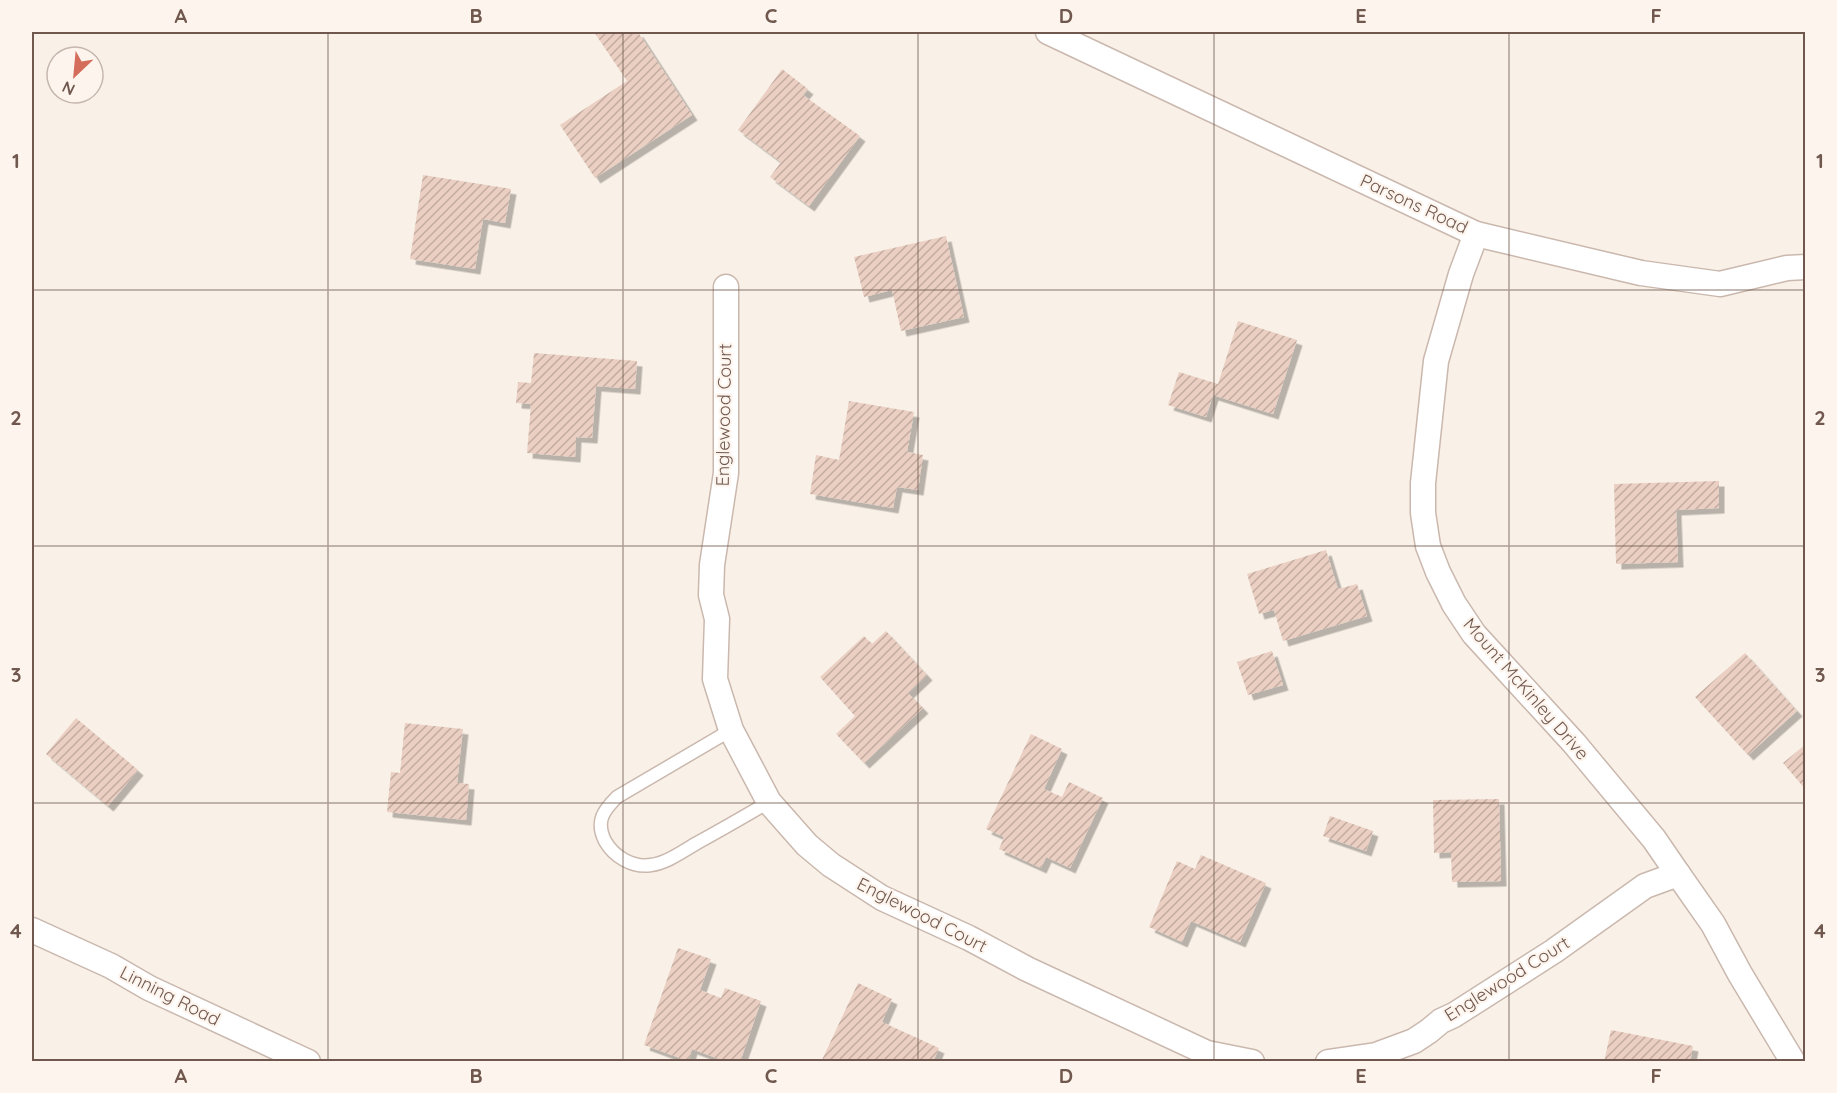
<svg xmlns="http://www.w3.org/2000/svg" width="1837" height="1093" viewBox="0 0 1837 1093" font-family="Quicksand,sans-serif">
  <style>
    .building { fill: url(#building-hatch); filter: url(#shadow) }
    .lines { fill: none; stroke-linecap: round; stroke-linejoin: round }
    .service-casing { stroke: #cab8ae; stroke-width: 15 }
    .minor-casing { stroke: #cab8ae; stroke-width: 27 }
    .service { stroke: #fff; stroke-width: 12 }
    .minor { stroke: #fff; stroke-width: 24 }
    .grid { fill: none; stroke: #70584f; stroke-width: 1.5; stroke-opacity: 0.55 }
    .labels { text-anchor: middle; stroke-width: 4.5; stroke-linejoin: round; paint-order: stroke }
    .street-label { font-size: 18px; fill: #70584f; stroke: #fdf5ed }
    .neatline { fill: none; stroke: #70584f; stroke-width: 2 }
    .grid-label { font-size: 20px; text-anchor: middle; font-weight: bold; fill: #70584f }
  </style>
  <defs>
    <pattern id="building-hatch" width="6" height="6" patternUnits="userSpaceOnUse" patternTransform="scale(1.5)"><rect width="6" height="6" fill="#ebcfc2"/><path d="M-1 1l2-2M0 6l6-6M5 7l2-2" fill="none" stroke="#c3aba0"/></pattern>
    <filter id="shadow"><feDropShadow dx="5.5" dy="5.5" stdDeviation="0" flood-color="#0004"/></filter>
  </defs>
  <rect width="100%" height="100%" fill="#f9f1e7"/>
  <g class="building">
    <path d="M594,32H638L692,115L595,178L560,125L627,81Z"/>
    <path d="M782,69L808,89L803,95L860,136L809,206L770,177L781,162L738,130Z"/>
    <path d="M423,175L511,189L505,223L483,219L475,269L410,259Z"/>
    <path d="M946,236L964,317L901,331L892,290L864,297L854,257Z"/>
    <path d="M1238,321L1297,340L1273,414L1213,395L1206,417L1168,405L1179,372L1218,384Z"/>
    <path d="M534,353L637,361L635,389L596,386L592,438L576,437L575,457L527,453L531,404L516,403L518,382L531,383Z"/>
    <path d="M849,401L914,412L907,452L923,455L918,490L897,487L893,508L810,494L816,455L839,460Z"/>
    <path d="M1719,481V508L1676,510L1678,562L1616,564L1614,484Z"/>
    <path d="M1326,550L1338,589L1357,584L1367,616L1283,641L1274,610L1259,614L1247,574Z"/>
    <path d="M886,631L927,675L908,693L923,708L864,763L836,734L855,716L820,677L864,636L872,644Z"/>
    <path d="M1272,651L1283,685L1248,695L1237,662Z"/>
    <path d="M1745,653L1797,711L1748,755L1695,697Z"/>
    <path d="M76,718L138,770L108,806L46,754Z"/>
    <path d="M405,723L463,729L457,783L469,784L466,820L387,812L391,772L400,773Z"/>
    <path d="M1031,734L1062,749L1044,789L1062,797L1069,782L1103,798L1070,868L1046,857L1041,868L999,849L1004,837L986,829Z"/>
    <path d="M1806,744V790L1783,763Z"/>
    <path d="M1499,799L1501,881L1452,882L1451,852L1434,853L1433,800Z"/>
    <path d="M1330,816L1373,831L1366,851L1323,836Z"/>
    <path d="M1201,855L1266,883L1240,942L1191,921L1182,942L1149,927L1177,861L1195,869Z"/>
    <path d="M678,948L711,959L700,990L721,998L725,988L761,1001L740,1062H727L692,1049L688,1061L644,1045Z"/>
    <path d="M858,983L892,999L882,1022L939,1048L933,1062H821Z"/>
    <path d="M1611,1030L1693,1046L1690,1062H1604Z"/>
  </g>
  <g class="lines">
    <defs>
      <path id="service" d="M731,730L617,797C604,810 595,821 605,841C614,857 633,868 651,865C667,863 683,851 697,843C721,830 745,816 769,802"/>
      <g id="minor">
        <path d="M1048,32L1476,234L1641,273L1720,284L1787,268L1806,267"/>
        <path d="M1476,234L1461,274L1436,361L1423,483V513L1428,546L1438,572L1454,604L1474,634L1574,743L1654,839L1678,874L1713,924L1740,974L1793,1062"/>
        <path d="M726,287V473L712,565L711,595L717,619L715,679L731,730L769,802L807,845L831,865L882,898L969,938L1027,969L1207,1053L1252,1062"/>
        <path d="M32,930L111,966L149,988L308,1062"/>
        <path d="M1328,1062L1376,1055L1414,1041L1429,1031L1441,1021L1454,1015L1554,951L1645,886L1678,874"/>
      </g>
    </defs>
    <use href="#service" class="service-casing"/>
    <use href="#minor" class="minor-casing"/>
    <use href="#service" class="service"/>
    <use href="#minor" class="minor"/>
  </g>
  <path class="grid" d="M328,32V1062M623,32V1062M918,32V1062M1214,32V1062M1509,32V1062M32,290H1806M32,546H1806M32,803H1806"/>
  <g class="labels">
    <g class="street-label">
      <text transform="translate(1414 204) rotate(25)" y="6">Parsons Road</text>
      <text transform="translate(724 415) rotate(-89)" y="6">Englewood Court</text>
      <text transform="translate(1526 689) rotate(49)" y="6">Mount McKinley Drive</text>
      <text transform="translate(922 915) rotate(27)" y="6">Englewood Court</text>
      <text transform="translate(1507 979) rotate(-32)" y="6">Englewood Court</text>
      <text transform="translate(170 996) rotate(27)" y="6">Linning Road</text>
    </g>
  </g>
  <rect width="1837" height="1093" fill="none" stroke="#fdf5ed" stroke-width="66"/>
  <g transform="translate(75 75) rotate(206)"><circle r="28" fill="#fdf5ed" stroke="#c5b6ae" stroke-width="1.5"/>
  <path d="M0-4.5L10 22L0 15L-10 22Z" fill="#d46d5b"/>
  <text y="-9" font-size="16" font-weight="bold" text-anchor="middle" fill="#70584f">N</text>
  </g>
  <rect x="33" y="33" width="1771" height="1027" class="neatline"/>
  <g class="grid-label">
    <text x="181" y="23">A</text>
    <text x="476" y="23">B</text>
    <text x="771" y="23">C</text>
    <text x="1066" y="23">D</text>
    <text x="1361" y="23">E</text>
    <text x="1656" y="23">F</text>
    <text x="16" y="168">1</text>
    <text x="1820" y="168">1</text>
    <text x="16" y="425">2</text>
    <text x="1820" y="425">2</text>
    <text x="16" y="682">3</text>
    <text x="1820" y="682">3</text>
    <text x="16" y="938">4</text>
    <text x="1820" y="938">4</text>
    <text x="181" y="1083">A</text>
    <text x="476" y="1083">B</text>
    <text x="771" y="1083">C</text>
    <text x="1066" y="1083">D</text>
    <text x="1361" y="1083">E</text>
    <text x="1656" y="1083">F</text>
  </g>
</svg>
